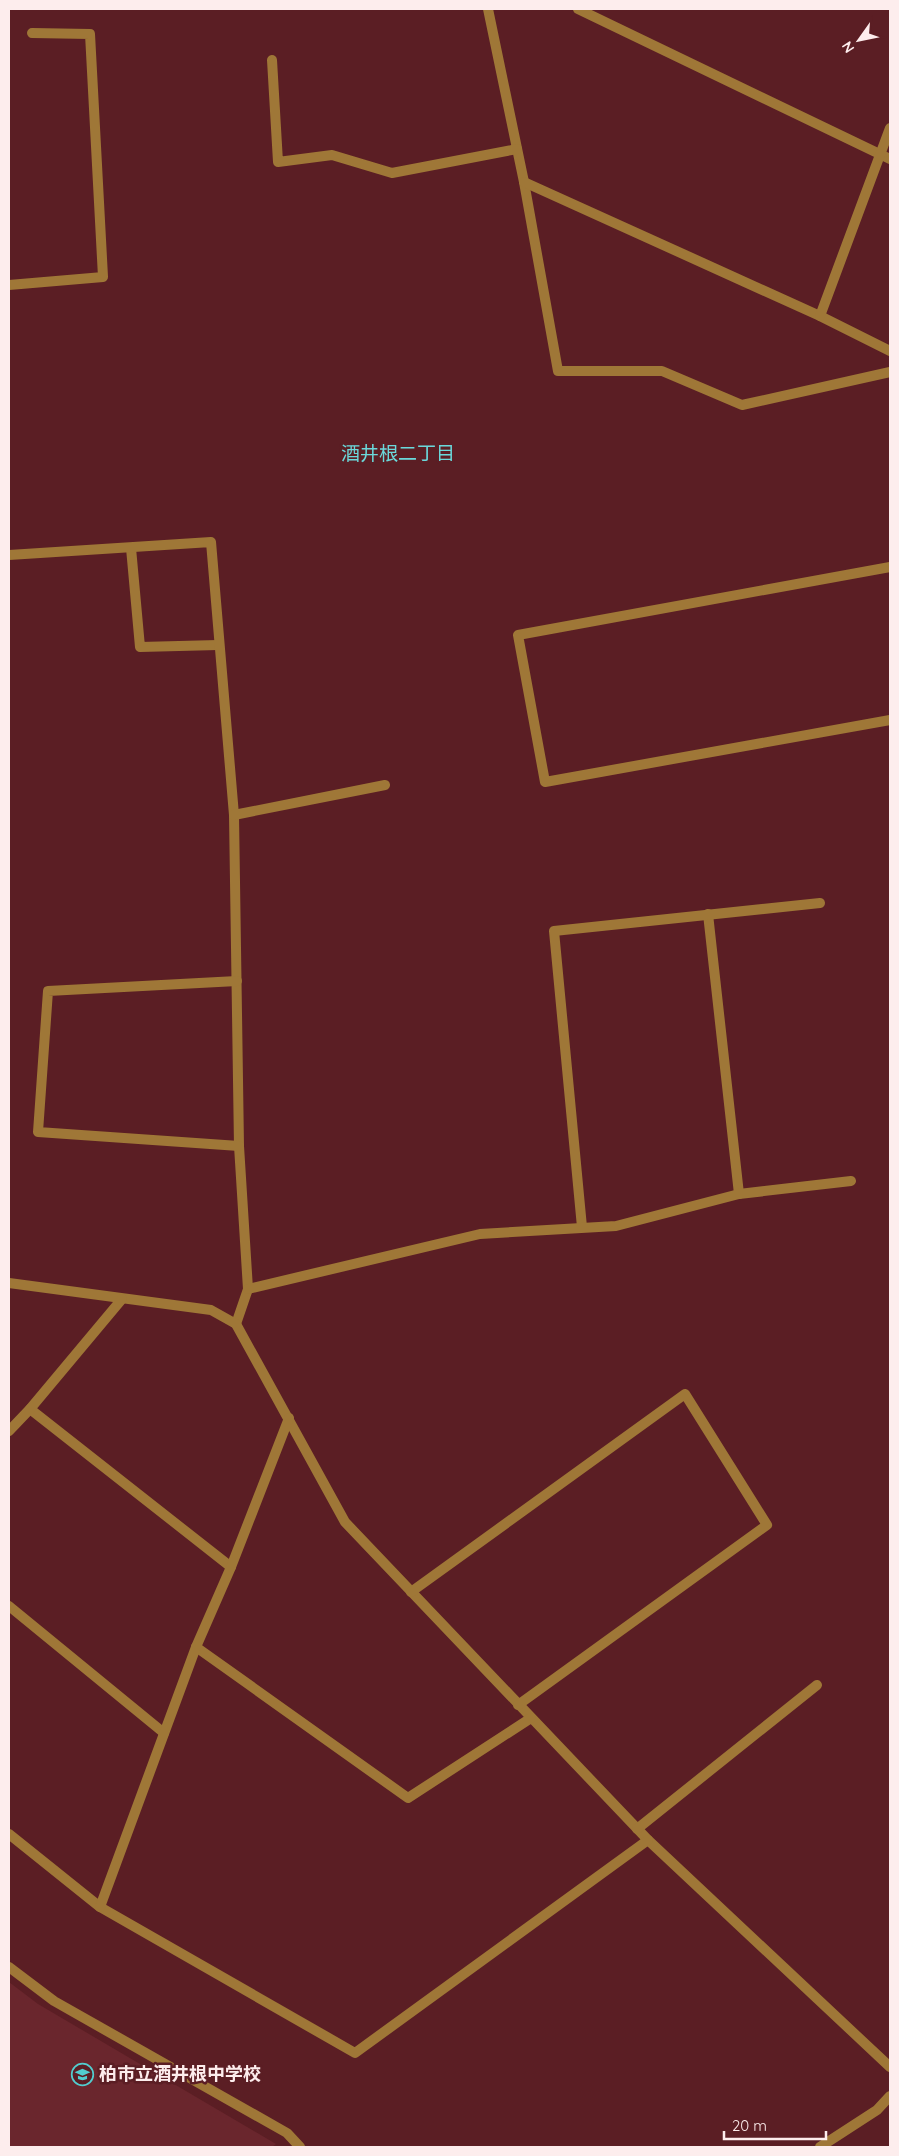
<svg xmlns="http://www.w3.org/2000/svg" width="899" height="2156" viewBox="0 0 899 2156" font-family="Quicksand,'Noto Sans JP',sans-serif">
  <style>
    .built { fill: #6a262d }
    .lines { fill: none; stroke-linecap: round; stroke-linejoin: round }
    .street { stroke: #9f7737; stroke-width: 10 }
    .labels { text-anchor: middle; stroke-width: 5; stroke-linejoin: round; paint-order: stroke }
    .poi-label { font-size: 18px; font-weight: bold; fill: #fdeded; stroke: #5b1e24; text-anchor: start }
    .neighbourhood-label { font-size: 19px; fill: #6bd8da; stroke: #5b1e24 }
  </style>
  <rect width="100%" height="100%" fill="#5b1e24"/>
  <path class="built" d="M9,1982L38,2004L276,2144L272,2147H9Z"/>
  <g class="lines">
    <g class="street">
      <path d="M488,9L524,182L558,371H662L742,405L890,372"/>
      <path d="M578,9L890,159"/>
      <path d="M272,60L278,162L332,155L392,173L517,149"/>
      <path d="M524,182L820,316L890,351"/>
      <path d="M9,285L103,277L90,34L32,33"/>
      <path d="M820,316L890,128"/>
      <path d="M131,548L140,647L218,645"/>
      <path d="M9,555L211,542L234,815L239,1146L248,1289L236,1324"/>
      <path d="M890,567L518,635L545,782L890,720"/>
      <path d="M234,815L385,785"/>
      <path d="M708,914L739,1194"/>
      <path d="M237,981L48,991L38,1132L239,1146"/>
      <path d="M582,1227L554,931L820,903"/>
      <path d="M9,1283L211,1310L236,1324L345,1522L648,1840L890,2067"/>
      <path d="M248,1289L480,1234L616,1226L739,1194L851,1181"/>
      <path d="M30,1409L231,1567"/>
      <path d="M9,1431L30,1409L122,1299"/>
      <path d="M411,1592L685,1394L767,1525L518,1705"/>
      <path d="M9,1606L164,1733"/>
      <path d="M196,1647L408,1798L531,1718"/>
      <path d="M637,1829L817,1685"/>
      <path d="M9,1834L100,1907L355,2053L648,1840"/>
      <path d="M100,1907L196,1647L231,1567L289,1418"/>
      <path d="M9,1967L54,2001L287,2133L300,2147"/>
      <path d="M820,2147L877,2110L890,2096"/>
    </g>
  </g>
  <defs>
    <symbol id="school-ring" viewBox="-11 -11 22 22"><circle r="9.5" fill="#5b1e24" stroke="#52cdcf" stroke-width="1.5"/><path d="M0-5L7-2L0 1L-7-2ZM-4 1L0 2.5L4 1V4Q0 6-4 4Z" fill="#52cdcf"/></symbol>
  </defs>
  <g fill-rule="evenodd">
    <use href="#school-ring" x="70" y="2062" width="25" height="25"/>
  </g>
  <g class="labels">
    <g class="poi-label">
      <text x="99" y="2080">柏市立酒井根中学校</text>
    </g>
    <g class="neighbourhood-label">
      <text x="398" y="460">酒井根二丁目</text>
    </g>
  </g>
  <rect width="899" height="2156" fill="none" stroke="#fdeded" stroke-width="20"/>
  <g transform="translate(859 40) rotate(237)" stroke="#5b1e24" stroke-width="4" paint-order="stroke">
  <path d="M0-4L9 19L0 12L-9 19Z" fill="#fdeded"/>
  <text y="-8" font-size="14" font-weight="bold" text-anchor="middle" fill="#fdeded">N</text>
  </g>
  <path d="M724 2131v8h102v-8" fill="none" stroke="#fdeded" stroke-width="2.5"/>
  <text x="732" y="2131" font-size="15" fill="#fdeded" stroke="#5b1e24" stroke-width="4" paint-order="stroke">20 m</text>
</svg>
